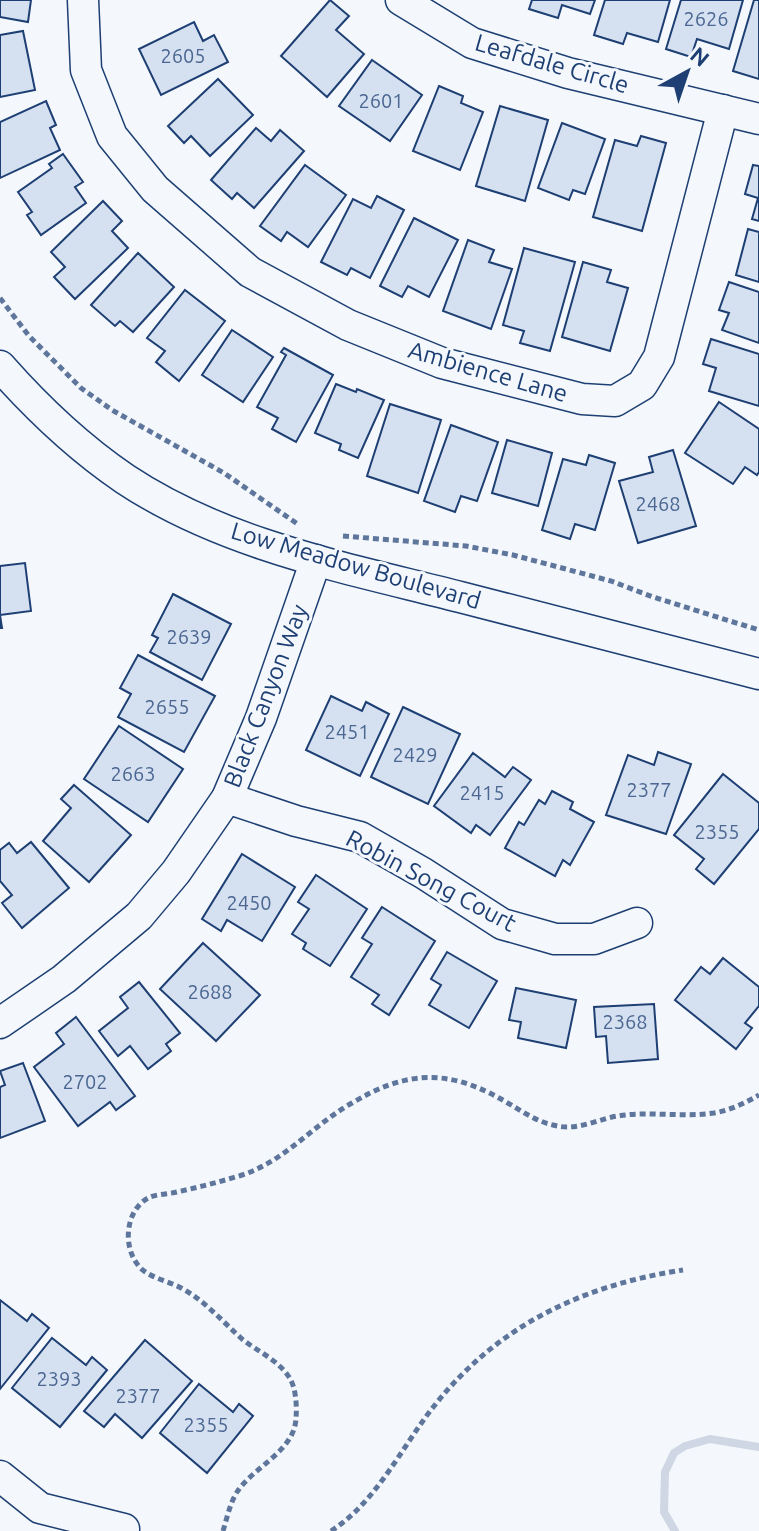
<svg xmlns="http://www.w3.org/2000/svg" width="759" height="1531" viewBox="0 0 759 1531" font-family="Ubuntu,sans-serif">
  <style>
    .lines { fill: none; stroke-linecap: round; stroke-linejoin: round }
    .stream { stroke: #cfd7e4; stroke-width: 8 }
    .building { fill: #d5e0f0; stroke: #1d3f73; stroke-width: 2 }
    .minor-casing { stroke: #1d3f73; stroke-width: 33 }
    .path { stroke: #5e769c; stroke-width: 5; stroke-dasharray: 6 4; stroke-linecap: butt }
    .minor { stroke: #f4f7fb; stroke-width: 30 }
    .labels { text-anchor: middle; stroke-width: 6; stroke-linejoin: round; paint-order: stroke }
    .number-label { font-size: 20px; fill: #4b6792 }
    .street-label { font-size: 24px; fill: #1d3f73; stroke: #f4f7fb }
  </style>
  <rect width="100%" height="100%" fill="#f4f7fb"/>
  <g class="lines">
    <path class="stream" d="M675,1531L664,1512L665,1472L674,1453L685,1446L710,1439L759,1447"/>
  </g>
  <g class="building">
    <path d="M0,0H31L28,22L0,17Z"/>
    <path d="M330,0L349,16L336,30L364,54L327,97L281,56Z"/>
    <path d="M532,0H595L590,14L562,5L558,18L529,9Z"/>
    <path d="M605,0H670L658,42L627,33L623,44L594,35Z"/>
    <path d="M681,0H743L729,49L697,39L691,57L666,49Z"/>
    <path d="M754,0H759V79L733,71Z"/>
    <path d="M194,22L203,41L214,35L228,62L161,95L139,49Z"/>
    <path d="M23,31L35,90L0,97V35Z"/>
    <path d="M372,60L422,95L390,141L339,106Z"/>
    <path d="M218,79L253,115L210,156L191,136L184,143L168,126Z"/>
    <path d="M439,86L463,96L461,103L483,112L460,170L413,151Z"/>
    <path d="M46,101L56,125L50,128L60,150L0,178V122Z"/>
    <path d="M500,106L548,120L525,201L476,186Z"/>
    <path d="M562,123L605,139L585,194L573,190L569,200L538,188Z"/>
    <path d="M256,128L271,141L280,130L304,151L254,208L237,193L232,199L211,180Z"/>
    <path d="M641,136L666,143L642,231L593,217L615,140L637,146Z"/>
    <path d="M63,154L83,182L75,187L86,203L41,235L27,215L32,212L18,192L52,168L49,164Z"/>
    <path d="M305,165L346,195L308,247L287,232L281,241L260,226Z"/>
    <path d="M753,165L759,166V221L752,219L758,198L745,194Z"/>
    <path d="M377,196L404,210L370,278L351,268L347,275L321,262L353,199L371,208Z"/>
    <path d="M103,201L122,221L112,231L128,248L75,299L54,277L65,267L51,252Z"/>
    <path d="M414,218L458,240L429,297L408,286L402,297L380,286Z"/>
    <path d="M748,229L759,232V282L736,275Z"/>
    <path d="M468,240L494,250L489,262L512,269L491,329L443,311Z"/>
    <path d="M524,248L575,262L550,351L520,343L524,331L503,325Z"/>
    <path d="M138,253L174,287L133,332L120,321L115,326L91,305Z"/>
    <path d="M583,262L611,270L607,282L628,288L610,351L562,337Z"/>
    <path d="M729,282L759,292V343L722,330L729,313L719,310Z"/>
    <path d="M185,290L225,321L179,381L156,362L165,351L147,338Z"/>
    <path d="M232,330L273,357L243,402L202,375Z"/>
    <path d="M711,339L759,354V406L709,391L716,368L703,364Z"/>
    <path d="M284,348L333,375L296,442L272,429L278,418L257,407L286,355L281,352Z"/>
    <path d="M336,384L356,392L357,389L384,400L358,458L339,450L341,444L315,433Z"/>
    <path d="M719,402L759,429V472L757,475L745,467L733,484L685,453Z"/>
    <path d="M390,404L441,420L418,493L367,476Z"/>
    <path d="M451,425L498,442L477,501L461,496L455,512L424,501Z"/>
    <path d="M507,440L552,453L538,506L492,493Z"/>
    <path d="M673,450L696,526L638,543L619,481L653,472L649,457Z"/>
    <path d="M589,455L615,463L595,530L575,524L570,539L542,530L563,459L586,465Z"/>
    <path d="M25,563L31,611L0,615L2,628H0V566Z"/>
    <path d="M173,594L231,624L202,680L150,652L158,638L152,635Z"/>
    <path d="M138,655L215,696L184,752L118,717L131,694L120,688Z"/>
    <path d="M331,696L362,711L366,702L389,714L360,776L306,750Z"/>
    <path d="M403,707L460,734L428,804L371,777Z"/>
    <path d="M119,726L183,769L148,822L84,779Z"/>
    <path d="M658,752L691,764L666,834L606,815L628,755L654,765Z"/>
    <path d="M473,753L505,777L513,767L531,780L490,835L476,825L471,833L434,806Z"/>
    <path d="M723,774L759,803V829L714,884L696,869L704,859L674,835Z"/>
    <path d="M74,785L131,835L89,882L43,841L71,808L61,799Z"/>
    <path d="M552,791L573,802L570,809L594,822L570,865L563,860L555,876L505,848L519,822L524,825L539,800L545,804Z"/>
    <path d="M31,842L69,888L22,928L2,903L12,895L0,881V850L9,843L17,853Z"/>
    <path d="M242,854L295,887L262,941L227,920L221,931L202,919Z"/>
    <path d="M316,875L367,909L330,966L303,949L306,943L292,934L309,909L298,902Z"/>
    <path d="M382,907L435,941L389,1015L372,1004L379,995L351,977L372,944L362,938Z"/>
    <path d="M203,943L260,995L216,1041L160,989Z"/>
    <path d="M447,952L497,981L469,1028L429,1005L441,985L431,979Z"/>
    <path d="M723,958L759,987V1006L745,1023L752,1028L736,1049L675,1000L701,967L710,974Z"/>
    <path d="M139,982L180,1033L166,1044L171,1051L148,1069L130,1046L118,1056L99,1031L128,1008L120,997Z"/>
    <path d="M516,988L576,1000L566,1048L518,1038L521,1022L509,1020Z"/>
    <path d="M654,1004L658,1059L608,1063L606,1036L596,1037L594,1007Z"/>
    <path d="M76,1017L135,1096L116,1110L110,1102L78,1126L34,1067L64,1044L56,1033Z"/>
    <path d="M23,1063L45,1121L0,1138V1087L5,1085L0,1071Z"/>
    <path d="M0,1300L27,1321L32,1314L49,1328L0,1389Z"/>
    <path d="M52,1338L86,1365L92,1357L107,1370L60,1427L12,1388Z"/>
    <path d="M145,1340L192,1381L142,1438L115,1414L104,1427L84,1411Z"/>
    <path d="M199,1384L233,1412L239,1404L253,1416L207,1473L160,1433Z"/>
  </g>
  <g class="lines">
    <defs>
      <g id="minor">
        <path d="M83,0L86,70L112,136L155,189L250,272L348,325L442,363L582,399L615,401L642,385L659,357L723,110"/>
        <path d="M401,0L472,43L568,73L759,119"/>
        <path d="M0,366C37,408 78,447 125,479C224,545 347,568 460,597C560,623 659,648 759,674"/>
        <path d="M227,798L296,821L360,837L423,873L502,924L555,939H594L637,923"/>
        <path d="M0,1023L64,979L139,916L176,872L227,798L261,718L316,560"/>
        <path d="M0,1476L40,1508L124,1529"/>
      </g>
    </defs>
    <use href="#minor" class="minor-casing"/>
    <g class="path">
      <path d="M0,298L29,336L81,388L112,410L224,473L299,525"/>
      <path d="M343,536L466,546L513,555L611,581L653,597L759,630"/>
      <path d="M223,1531C227,1518 230,1503 237,1492C253,1467 295,1451 296,1418C297,1406 296,1387 289,1377C278,1360 257,1351 242,1339C222,1321 206,1302 183,1289C171,1282 155,1279 144,1271C122,1254 123,1212 148,1198C156,1194 169,1194 177,1192C199,1187 220,1182 242,1175C285,1161 313,1125 352,1103C404,1072 445,1068 499,1098C516,1107 534,1121 553,1125C574,1131 592,1122 612,1117C646,1110 681,1118 714,1113C731,1110 745,1103 759,1095"/>
      <path d="M331,1531C372,1505 397,1457 425,1418C489,1330 577,1286 683,1270"/>
    </g>
    <use href="#minor" class="minor"/>
  </g>
  <g class="labels">
    <g class="number-label">
      <text x="706" y="26">2626</text>
      <text x="183" y="63">2605</text>
      <text x="381" y="108">2601</text>
      <text x="658" y="511">2468</text>
      <text x="189" y="644">2639</text>
      <text x="167" y="714">2655</text>
      <text x="347" y="739">2451</text>
      <text x="415" y="762">2429</text>
      <text x="133" y="781">2663</text>
      <text x="649" y="797">2377</text>
      <text x="482" y="800">2415</text>
      <text x="717" y="839">2355</text>
      <text x="249" y="910">2450</text>
      <text x="210" y="999">2688</text>
      <text x="625" y="1029">2368</text>
      <text x="85" y="1089">2702</text>
      <text x="59" y="1386">2393</text>
      <text x="138" y="1403">2377</text>
      <text x="206" y="1432">2355</text>
    </g>
    <g class="street-label">
      <text transform="translate(552 64) rotate(16)" y="8">Leafdale Circle</text>
      <text transform="translate(488 372) rotate(16)" y="8">Ambience Lane</text>
      <text transform="translate(356 566) rotate(16)" y="8">Low Meadow Boulevard</text>
      <text transform="translate(266 696) rotate(-69)" y="8">Black Canyon Way</text>
      <text transform="translate(431 881) rotate(28)" y="8">Robin Song Court</text>
    </g>
  </g>
  <g transform="translate(687 72) rotate(40)" stroke="#f4f7fb" stroke-width="6" paint-order="stroke">
  <path d="M0-6L14 30L0 20L-14 30Z" fill="#1d3f73"/>
  <text y="-12" font-size="22" font-weight="bold" text-anchor="middle" fill="#1d3f73">N</text>
  </g>
</svg>
